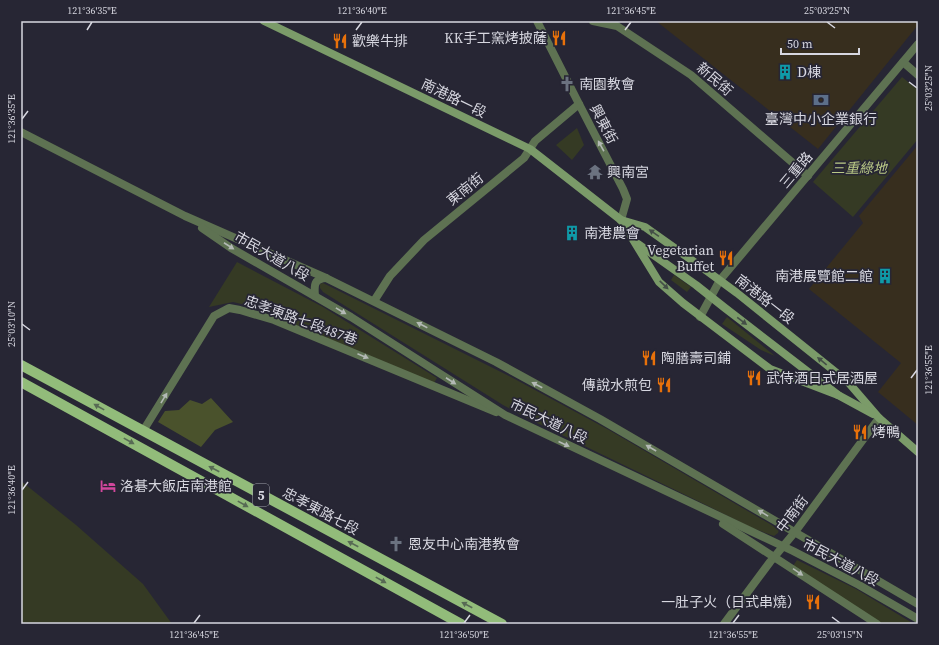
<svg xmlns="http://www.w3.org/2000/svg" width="939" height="645" viewBox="0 0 939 645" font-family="'Source Serif 4','Noto Sans TC',serif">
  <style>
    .commercial { fill: #372e1e }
    .green { fill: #353a24 }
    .forest { fill: #4a522c }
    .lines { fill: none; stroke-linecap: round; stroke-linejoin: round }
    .minor { stroke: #5e7252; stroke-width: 8 }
    .tertiary { stroke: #5e7252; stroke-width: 8 }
    .secondary { stroke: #7b9b69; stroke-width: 8 }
    .primary { stroke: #92bc7a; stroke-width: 10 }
    .oneway { fill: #b3b9b5 }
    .oneway2 { fill: #444f47 }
    .oneway3 { fill: #576a54 }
    .ticks { fill: none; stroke: #d7d7e0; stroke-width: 1.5 }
    .labels { text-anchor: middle; stroke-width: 3.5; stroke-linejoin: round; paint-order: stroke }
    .shield { fill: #272634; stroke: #a2a2ac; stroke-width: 1 }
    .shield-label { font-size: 13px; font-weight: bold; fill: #d7d7e0 }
    .poi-label { font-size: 14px; fill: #d7d7e0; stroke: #272634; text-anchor: start }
    .street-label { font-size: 14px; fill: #d7d7e0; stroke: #272634 }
    .park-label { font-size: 14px; font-style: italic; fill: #b9c886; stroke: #272634 }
    .neatline { fill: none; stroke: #d7d7e0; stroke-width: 1.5 }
    .ticks-label { font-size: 10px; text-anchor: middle; fill: #d7d7e0 }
  </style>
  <rect width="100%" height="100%" fill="#272634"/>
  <g class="commercial">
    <path d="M656,21H918V25L818,149Z"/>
    <path d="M918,145V425L878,392L901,363L809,289L863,223L859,216Z"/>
  </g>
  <g class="green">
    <path d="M902,77L918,90V139L853,217L813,182Z"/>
    <path d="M577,128L584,145L572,160L556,145Z"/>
    <path d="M237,262L323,307L437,378L434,383L254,307L233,302L209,307Z"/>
    <path d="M674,275L691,287L687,292L671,280Z"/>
    <path d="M323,283L511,377L609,430L770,524L779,530L778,533L774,536L752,528L702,503L531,420L503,405L323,292L320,288V284Z"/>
    <path d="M727,317L775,356L761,350L722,324Z"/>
    <path d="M21,481L76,525L143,584L172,624H21Z"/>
    <path d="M797,560L856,589L914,624H881L793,566Z"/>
  </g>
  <path class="forest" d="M211,398L233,422L215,430L201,447L158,422L165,411L179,410L190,400L202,404Z"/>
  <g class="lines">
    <g class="minor">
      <path d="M537,21L579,104L623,189L627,199L621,220"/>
      <path d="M593,21L617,26L691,75L808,176"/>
      <path d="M903,62L918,75"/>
      <path d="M315,296C314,285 314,279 326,278"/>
      <path d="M374,301L390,276L424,240L524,158L535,141L579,104"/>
      <path d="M143,431L214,316L229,308L240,310L274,320L496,412"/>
      <path d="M724,624L770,562L795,532L879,418"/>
    </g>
    <g class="tertiary">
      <path d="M21,132L185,216L326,278L496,362L600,419L918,604"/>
      <path d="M202,228L231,248L351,317L505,415L793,551L859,585L918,619"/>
      <path d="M700,317L720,280L918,44"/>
      <path d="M723,524L877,624"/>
    </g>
    <g class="secondary">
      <path d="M264,21L530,149L621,220L659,282L683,303L770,369L838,395"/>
      <path d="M621,220L645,227L707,271L737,293L848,382L879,418L918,452"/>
      <path d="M638,244L696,285L725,308L838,395L873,414"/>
    </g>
    <g class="primary">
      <path d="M21,365L502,624"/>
      <path d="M21,382L461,624"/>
    </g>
  </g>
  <defs><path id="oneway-solid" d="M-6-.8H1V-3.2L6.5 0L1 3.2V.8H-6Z"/></defs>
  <g class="oneway">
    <use href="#oneway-solid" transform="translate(601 146) rotate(-119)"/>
    <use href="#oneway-solid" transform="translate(229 246) rotate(33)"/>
    <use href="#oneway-solid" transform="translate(341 311) rotate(31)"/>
    <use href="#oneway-solid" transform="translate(422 325) rotate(-153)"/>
    <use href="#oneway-solid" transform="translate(363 356) rotate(23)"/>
    <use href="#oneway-solid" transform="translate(451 381) rotate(33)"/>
    <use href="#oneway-solid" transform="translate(537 385) rotate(-152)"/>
    <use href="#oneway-solid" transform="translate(164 398) rotate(-59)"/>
    <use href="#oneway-solid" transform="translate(564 444) rotate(25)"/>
    <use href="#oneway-solid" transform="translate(651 448) rotate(-150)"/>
    <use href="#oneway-solid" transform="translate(763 513) rotate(-149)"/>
    <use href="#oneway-solid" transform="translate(798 572) rotate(34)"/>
  </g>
  <g class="oneway2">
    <use href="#oneway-solid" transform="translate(654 233) rotate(-145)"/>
    <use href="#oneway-solid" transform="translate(664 285) rotate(44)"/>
    <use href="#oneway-solid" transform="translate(742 321) rotate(37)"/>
    <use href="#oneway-solid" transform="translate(822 361) rotate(-141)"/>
  </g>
  <g class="oneway3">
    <use href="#oneway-solid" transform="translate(99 407) rotate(-151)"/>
    <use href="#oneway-solid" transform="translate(129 441) rotate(29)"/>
    <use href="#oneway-solid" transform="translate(214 469) rotate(-152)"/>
    <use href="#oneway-solid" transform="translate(243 504) rotate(29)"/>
    <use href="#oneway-solid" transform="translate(353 544) rotate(-152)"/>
    <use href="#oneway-solid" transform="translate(381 580) rotate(29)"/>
    <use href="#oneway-solid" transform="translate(467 605) rotate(-152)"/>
  </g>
  <path class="ticks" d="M827,22L835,28M87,30L92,22M356,30L362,22M625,30L631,22M909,82L917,88M22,119L28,111M22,324L30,330M911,378L917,370M22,490L28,482M832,617L840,623M194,623L200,615M464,623L470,615M733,623L739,615"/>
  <defs>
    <symbol id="restaurant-bare" viewBox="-9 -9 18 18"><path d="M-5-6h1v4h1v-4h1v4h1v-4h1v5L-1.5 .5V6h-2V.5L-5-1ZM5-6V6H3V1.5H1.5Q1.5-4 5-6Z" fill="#e8710a" stroke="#272634" stroke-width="2.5" paint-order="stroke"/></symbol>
    <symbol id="building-bare" viewBox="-9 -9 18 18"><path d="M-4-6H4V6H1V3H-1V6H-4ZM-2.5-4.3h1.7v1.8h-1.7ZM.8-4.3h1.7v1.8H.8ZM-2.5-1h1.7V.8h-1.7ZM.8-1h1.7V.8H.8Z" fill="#0f9aa8" stroke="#272634" stroke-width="2.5" paint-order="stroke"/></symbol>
    <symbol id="church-bare" viewBox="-9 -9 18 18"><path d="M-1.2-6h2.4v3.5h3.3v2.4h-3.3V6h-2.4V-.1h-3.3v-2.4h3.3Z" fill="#6b7280" stroke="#272634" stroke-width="2.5" paint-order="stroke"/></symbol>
    <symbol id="bank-bare" viewBox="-9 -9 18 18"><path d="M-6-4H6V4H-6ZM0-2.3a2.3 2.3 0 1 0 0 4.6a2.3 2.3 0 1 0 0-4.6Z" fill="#5c6f8a" stroke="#272634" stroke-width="2.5" paint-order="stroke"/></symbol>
    <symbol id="temple-bare" viewBox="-9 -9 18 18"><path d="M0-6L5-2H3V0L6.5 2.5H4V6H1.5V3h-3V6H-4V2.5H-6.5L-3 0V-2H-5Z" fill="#6b7280" stroke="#272634" stroke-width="2.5" paint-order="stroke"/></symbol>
    <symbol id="hotel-bare" viewBox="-9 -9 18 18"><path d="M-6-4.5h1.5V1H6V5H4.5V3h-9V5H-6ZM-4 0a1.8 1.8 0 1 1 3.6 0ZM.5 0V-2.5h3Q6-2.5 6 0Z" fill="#d1479c" stroke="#272634" stroke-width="2.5" paint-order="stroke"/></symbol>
  </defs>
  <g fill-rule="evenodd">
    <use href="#restaurant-bare" x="548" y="27" width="22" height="22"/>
    <use href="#restaurant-bare" x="329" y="30" width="22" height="22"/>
    <use href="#building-bare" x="774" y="61" width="22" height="22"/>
    <use href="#church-bare" x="556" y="73" width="22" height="22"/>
    <use href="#bank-bare" x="810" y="89" width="22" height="22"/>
    <use href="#temple-bare" x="584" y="161" width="22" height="22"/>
    <use href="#building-bare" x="561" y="222" width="22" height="22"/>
    <use href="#restaurant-bare" x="715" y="247" width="22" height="22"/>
    <use href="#building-bare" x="874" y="265" width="22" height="22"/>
    <use href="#restaurant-bare" x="638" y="347" width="22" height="22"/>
    <use href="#restaurant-bare" x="743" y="367" width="22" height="22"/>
    <use href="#restaurant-bare" x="653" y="374" width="22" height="22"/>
    <use href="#restaurant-bare" x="849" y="421" width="22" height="22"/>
    <use href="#hotel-bare" x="97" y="475" width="22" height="22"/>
    <use href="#church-bare" x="385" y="533" width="22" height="22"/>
    <use href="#restaurant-bare" x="802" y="591" width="22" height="22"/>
  </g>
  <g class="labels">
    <rect class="shield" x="253" y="484" width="16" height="22" rx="3"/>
    <g class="shield-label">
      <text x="261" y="500">5</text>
    </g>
    <g class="poi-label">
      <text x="547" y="43" text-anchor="end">KK手工窯烤披薩</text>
      <text x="352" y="46">歡樂牛排</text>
      <text x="797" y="77">D棟</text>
      <text x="579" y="89">南園教會</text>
      <text x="821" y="124" text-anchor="middle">臺灣中小企業銀行</text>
      <text x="607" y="177">興南宮</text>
      <text x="584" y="238">南港農會</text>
      <text x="714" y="255" text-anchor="end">Vegetarian<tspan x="714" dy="16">Buffet</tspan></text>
      <text x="873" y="281" text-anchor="end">南港展覽館二館</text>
      <text x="661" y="363">陶膳壽司鋪</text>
      <text x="766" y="383">武侍酒日式居酒屋</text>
      <text x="652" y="390" text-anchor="end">傳說水煎包</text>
      <text x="872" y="437">烤鴨</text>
      <text x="120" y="491">洛碁大飯店南港館</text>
      <text x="408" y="549">恩友中心南港教會</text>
      <text x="801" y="607" text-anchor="end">一肚子火（日式串燒）</text>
    </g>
    <g class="street-label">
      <text transform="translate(715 79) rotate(41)" y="5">新民街</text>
      <text transform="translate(454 98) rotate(26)" y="5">南港路一段</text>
      <text transform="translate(604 124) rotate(62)" y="5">興東街</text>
      <text transform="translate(796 170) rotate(-50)" y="5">三重路</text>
      <text transform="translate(465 189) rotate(-39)" y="5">東南街</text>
      <text transform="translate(272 256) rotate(30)" y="5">市民大道八段</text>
      <text transform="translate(765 299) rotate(38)" y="5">南港路一段</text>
      <text transform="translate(301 320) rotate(20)" y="5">忠孝東路七段487巷</text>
      <text transform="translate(549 421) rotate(26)" y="5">市民大道八段</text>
      <text transform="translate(321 511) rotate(28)" y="5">忠孝東路七段</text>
      <text transform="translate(792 514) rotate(-53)" y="5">中南街</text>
      <text transform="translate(841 562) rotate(28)" y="5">市民大道八段</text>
    </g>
    <g class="park-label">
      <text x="859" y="173">三重綠地</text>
    </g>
  </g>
  <rect width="939" height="645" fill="none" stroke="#272634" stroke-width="44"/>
  <path d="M781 48v6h78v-6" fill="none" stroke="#d7d7e0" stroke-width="2"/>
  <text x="787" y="48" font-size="12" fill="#d7d7e0" stroke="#272634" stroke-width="3" paint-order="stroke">50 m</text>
  <rect x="22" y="22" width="895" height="601" class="neatline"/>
  <g class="ticks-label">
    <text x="92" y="14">121°36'35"E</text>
    <text x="362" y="14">121°36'40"E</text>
    <text x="631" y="14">121°36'45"E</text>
    <text x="827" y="14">25°03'25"N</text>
    <text transform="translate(928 88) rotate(-90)" y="4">25°03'25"N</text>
    <text transform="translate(11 119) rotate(-90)" y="4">121°36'35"E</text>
    <text transform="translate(11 324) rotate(-90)" y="4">25°03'10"N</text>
    <text transform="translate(928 370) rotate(-90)" y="4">121°36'55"E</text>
    <text transform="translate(11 490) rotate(-90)" y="4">121°36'40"E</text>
    <text x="194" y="638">121°36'45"E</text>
    <text x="464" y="638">121°36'50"E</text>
    <text x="733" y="638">121°36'55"E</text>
    <text x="840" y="638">25°03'15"N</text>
  </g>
</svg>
